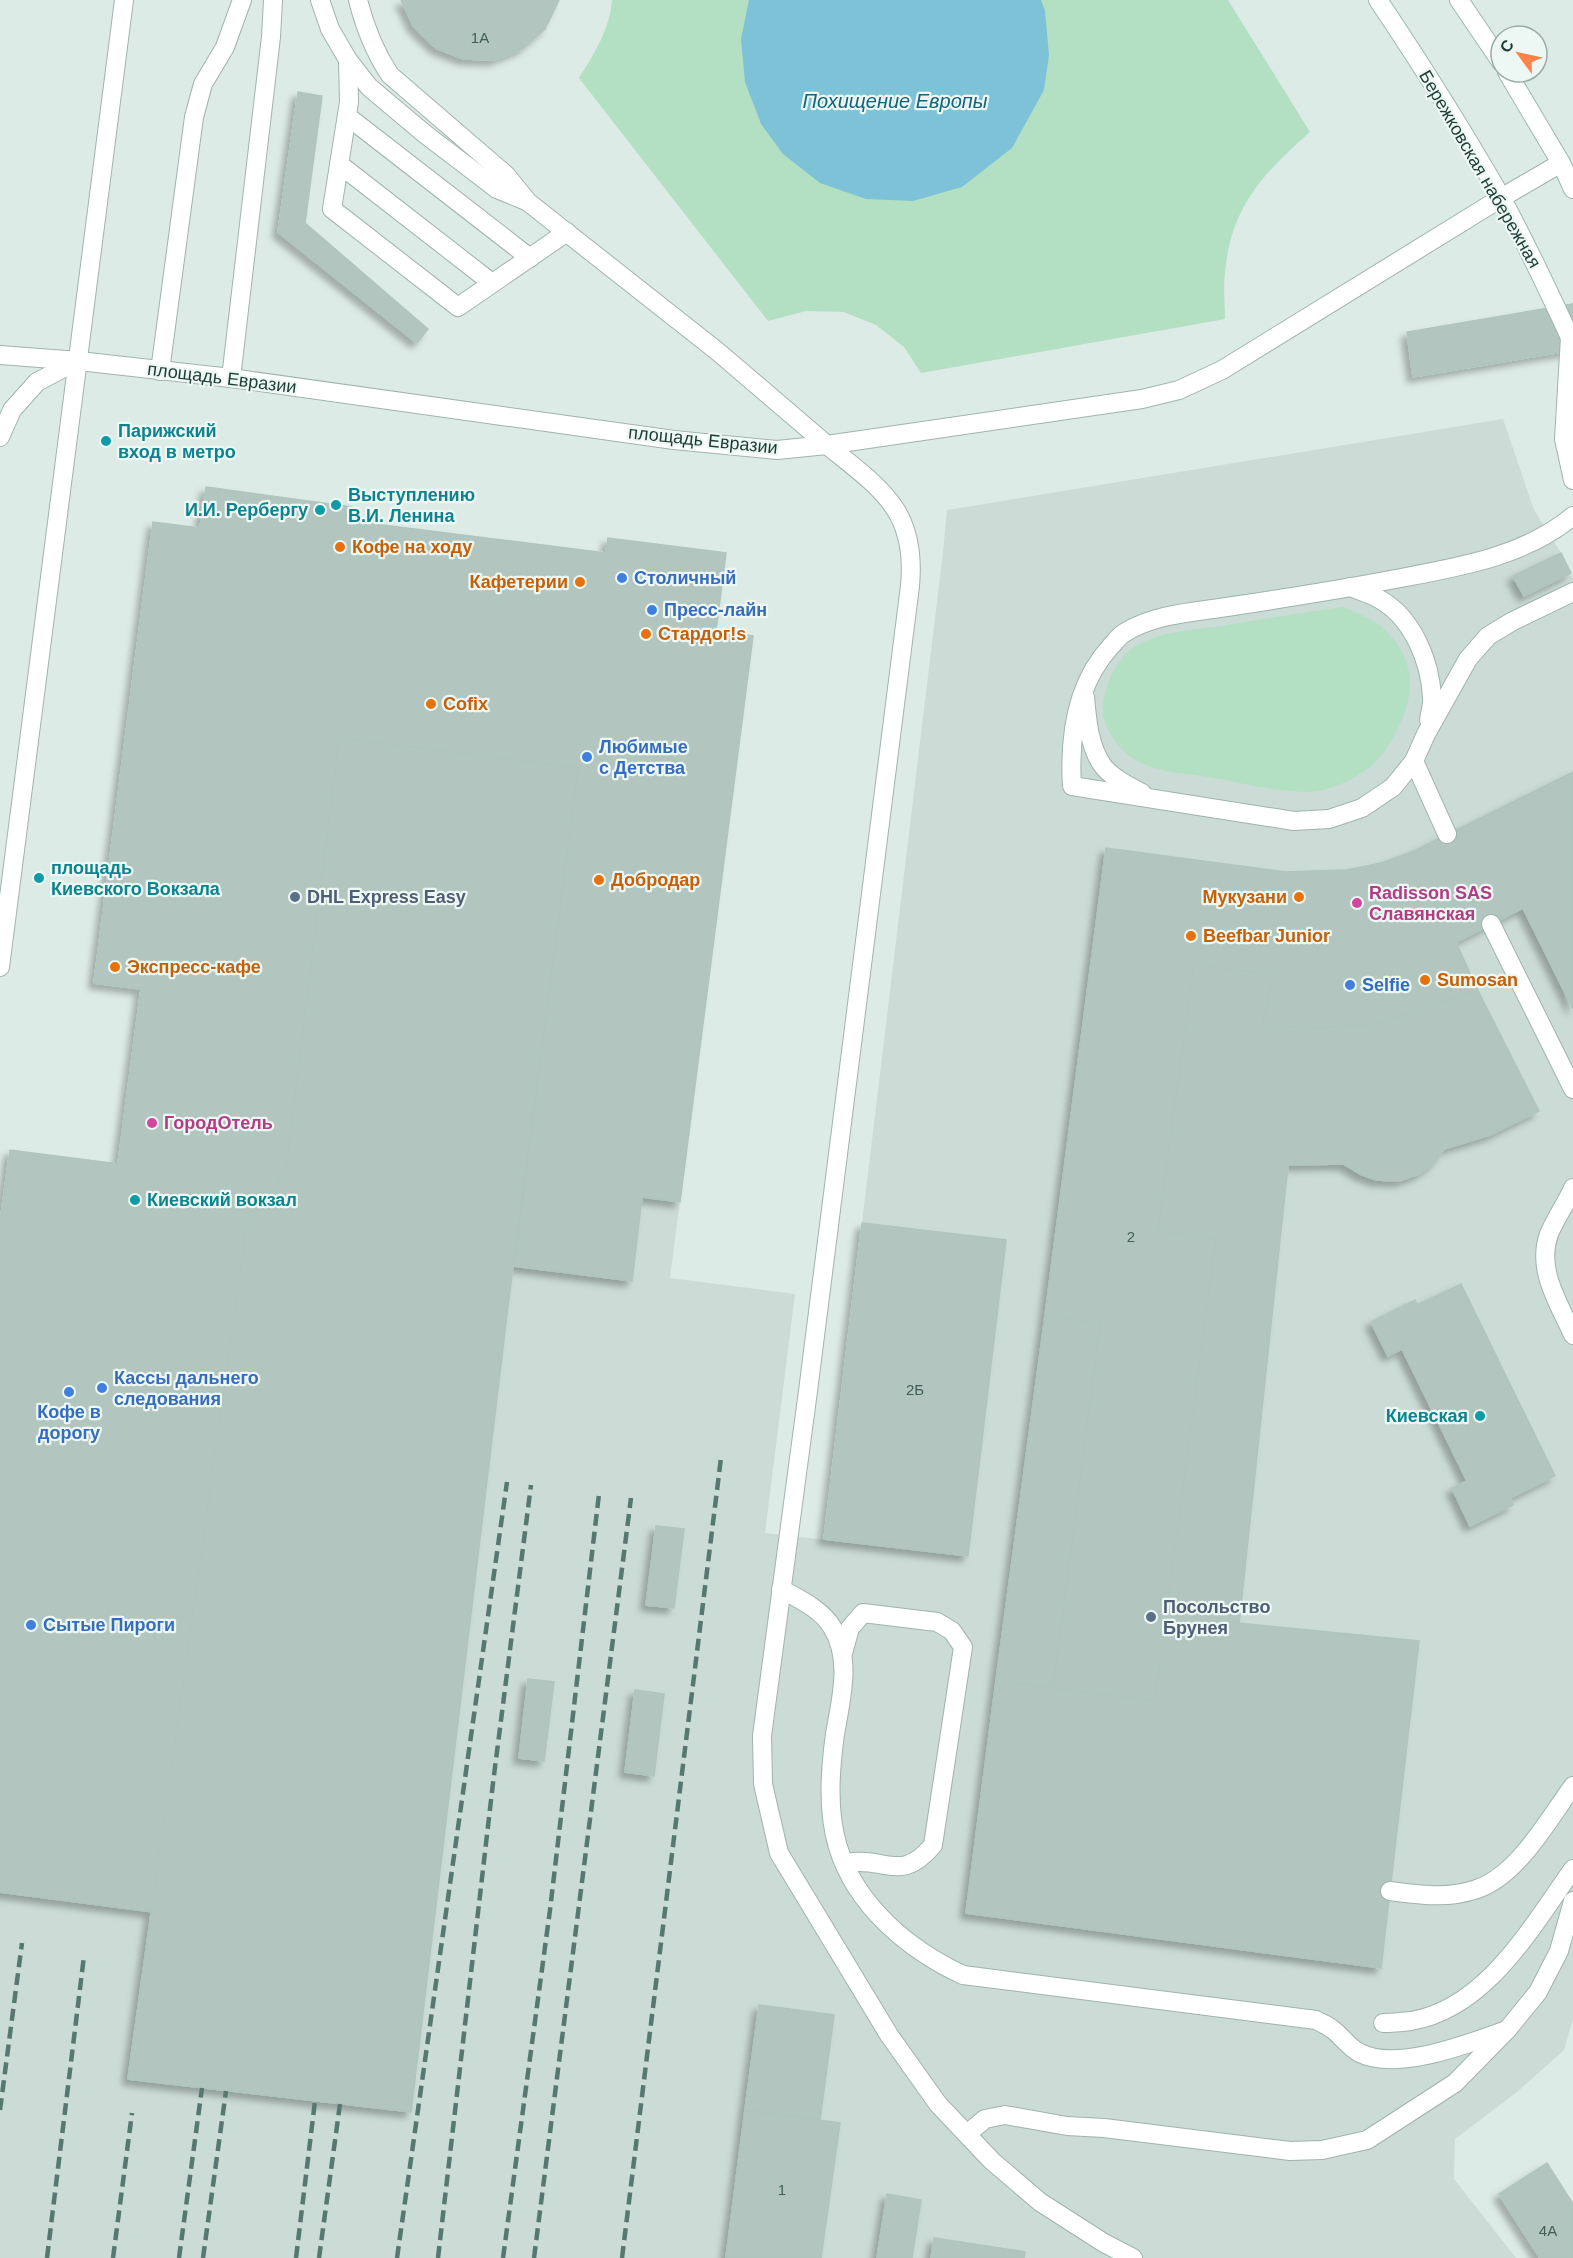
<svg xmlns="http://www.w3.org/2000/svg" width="1573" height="2258" viewBox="0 0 1573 2258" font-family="Helvetica,sans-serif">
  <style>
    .built { fill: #cbdbd5 }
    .green { fill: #b3dfc2 }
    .water { fill: #7ec2d7 }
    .building { fill: #b2c6bf; stroke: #afc5bd; stroke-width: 1.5; filter: url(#shadow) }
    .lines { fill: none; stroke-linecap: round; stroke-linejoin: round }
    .service-casing { stroke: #a0b3ae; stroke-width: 20 }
    .minor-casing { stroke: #a0b3ae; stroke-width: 20 }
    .secondary-casing { stroke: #9bb8af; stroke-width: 20 }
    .service { stroke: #fff; stroke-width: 18 }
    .minor { stroke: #fff; stroke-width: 18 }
    .secondary { stroke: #fff; stroke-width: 18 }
    .rail { stroke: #577871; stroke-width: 4.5; stroke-dasharray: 12 6; stroke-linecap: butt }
    .culture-dot { fill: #0f9aa8; stroke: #edf7f3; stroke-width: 2 }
    .food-dot { fill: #e8710a; stroke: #edf7f3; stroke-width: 2 }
    .shop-dot { fill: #3f7fe0; stroke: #edf7f3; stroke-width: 2 }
    .service-dot { fill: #5c6f8a; stroke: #edf7f3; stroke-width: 2 }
    .hotel-dot { fill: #d1479c; stroke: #edf7f3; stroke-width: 2 }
    .labels { text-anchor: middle; stroke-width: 4.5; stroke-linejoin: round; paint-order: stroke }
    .number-label { font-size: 15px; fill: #425e58 }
    .street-label { font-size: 18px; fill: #1d3c36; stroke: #edf7f3 }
    .culture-label { font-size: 18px; font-weight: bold; fill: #0d838f; stroke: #edf7f3; text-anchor: start }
    .food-label { font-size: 18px; font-weight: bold; fill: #c56008; stroke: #edf7f3; text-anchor: start }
    .shop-label { font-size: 18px; font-weight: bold; fill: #366cbe; stroke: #edf7f3; text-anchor: start }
    .hotel-label { font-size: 18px; font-weight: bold; fill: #b23c85; stroke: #edf7f3; text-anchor: start }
    .service-label { font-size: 18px; font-weight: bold; fill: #4e5e75; stroke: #edf7f3; text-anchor: start }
    .water-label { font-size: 20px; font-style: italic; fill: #12637d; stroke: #edf7f3 }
  </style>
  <defs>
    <filter id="shadow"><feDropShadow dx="-5.5" dy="5.5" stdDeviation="3" flood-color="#0004"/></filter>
  </defs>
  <rect width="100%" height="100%" fill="#ddebe6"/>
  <path class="built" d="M1503,419L1534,510L1561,553L1573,579V2019L1564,2050L1517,2092L1455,2139L1454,2179L1516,2258H0V1223L10,1150L118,1163L141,990L94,983L153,522L200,528L206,487L352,507L351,521L605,553L608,538L726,553L716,631L753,636L670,1278L795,1294L765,1533L968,1556L1006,1240L862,1223L943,552L947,510Z"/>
  <g class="green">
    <path d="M612,0H1228L1310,132C1263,174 1231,206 1225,273C1223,288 1225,304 1225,319L921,373L904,347L876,325L844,312L806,311L768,321L579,78C594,54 610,29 612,0Z"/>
    <path d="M1343,607C1359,614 1377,620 1389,634C1419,666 1413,703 1393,738C1387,747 1380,759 1371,766C1357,777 1343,784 1327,789C1299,798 1244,783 1215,778C1167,770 1127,774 1105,723C1101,712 1103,698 1107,687C1111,673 1121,656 1134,647C1160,631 1193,630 1222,626C1262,619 1302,613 1343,607Z"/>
  </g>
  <path class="water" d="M749,0H1041L1045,11L1049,55L1044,90L1012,148L962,187L913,201L866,199L820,183L783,154L761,124L745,82L741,39Z"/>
  <g class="building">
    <path d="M401,0H559L545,29L522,49L494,60L464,59L436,48L414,27Z"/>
    <path d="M298,92L322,96L305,223L428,329L417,343L278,232Z"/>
    <path d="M1573,304V350L1413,377L1407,332Z"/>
    <path d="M206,487L352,507L351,521L606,553L608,538L726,553L716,631L753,636L680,1202L642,1197L632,1281L514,1266L578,768L339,738L286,1170L246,1231L153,1912L0,1892V1223L10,1150L118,1164L141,989L94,983L153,522L200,528Z"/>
    <path d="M1561,553L1571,573L1524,596L1513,576Z"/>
    <path d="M339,738L578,768L508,1306L411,2112L128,2079L246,1231L286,1170Z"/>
    <path d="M1573,772V1009L1523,908L1456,942L1477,989L1421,1011L1376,1024L1322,1028L1262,1026L1273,975L1194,964L1158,1231L1216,1239L1155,1701L1053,1688L1100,1324L1045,1316L1106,848L1285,872L1347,870L1381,863L1414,851Z"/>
    <path d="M1194,964L1273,975L1262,1026L1322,1028L1376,1024L1421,1011L1477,989L1539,1111L1490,1135L1444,1149L1434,1163L1419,1174L1399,1181L1376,1180L1360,1174L1344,1164L1288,1165L1239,1624L1166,1616L1216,1239L1158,1231Z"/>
    <path d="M862,1223L1006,1240L968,1556L824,1539Z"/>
    <path d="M1461,1284L1555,1476L1510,1498L1513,1505L1470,1526L1452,1488L1467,1481L1402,1349L1388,1356L1371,1322L1415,1300L1417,1305Z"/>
    <path d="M1045,1316L1100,1324L1053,1688L996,1681Z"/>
    <path d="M656,1526L684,1529L674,1608L646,1605Z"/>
    <path d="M1166,1616L1419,1641L1381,1968L966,1913L996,1681L1155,1701Z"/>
    <path d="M528,1679L554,1682L544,1761L519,1758Z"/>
    <path d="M635,1690L664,1694L654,1776L625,1772Z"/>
    <path d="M759,2005L834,2015L820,2120L745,2110Z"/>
    <path d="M745,2110L840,2123L821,2258H726Z"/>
    <path d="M1547,2163L1573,2204V2258H1540L1499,2194Z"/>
    <path d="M887,2194L921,2200L912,2258H877Z"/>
    <path d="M934,2238L1025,2252L1024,2258H931Z"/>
  </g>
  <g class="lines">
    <defs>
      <g id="service">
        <path d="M348,60L349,102L332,209L458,307L567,232"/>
        <path d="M347,116L530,258"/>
        <path d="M339,164L492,283"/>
        <path d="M1570,337L1564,439L1573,480"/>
        <path d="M0,355L79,361L231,378L674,440L777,450L827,445C881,489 917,510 910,586L808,1391L762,1736L763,1784L779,1853L889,2035L938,2104L992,2161L1040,2202L1104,2243L1133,2258"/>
        <path d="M160,371L194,117L203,84L225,47L242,0"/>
        <path d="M231,378L271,37L273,0"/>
        <path d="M0,437L12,410L37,382L77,361"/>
        <path d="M1573,516C1523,558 1453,568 1390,580C1338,590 1286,598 1233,606C1197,612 1156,613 1124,633C1119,636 1115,642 1111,646C1076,684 1069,737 1072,786L1294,821L1329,819L1362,808L1393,787L1414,761L1426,734L1468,659L1488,636L1513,621L1573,592"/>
        <path d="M1350,587C1360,591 1372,594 1381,600C1413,619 1430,661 1432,697C1433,704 1430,713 1429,720"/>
        <path d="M1085,697C1087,719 1089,747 1103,766C1112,778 1129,786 1142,793"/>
        <path d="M1414,761L1447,834"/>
        <path d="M1491,924L1573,1089"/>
        <path d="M0,967L124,0"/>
        <path d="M1573,1188C1566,1204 1555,1219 1549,1234C1536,1270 1559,1303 1573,1335"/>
        <path d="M781,1589C799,1599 821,1609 832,1627C852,1659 841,1699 835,1734C830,1771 827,1811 838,1847C856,1906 909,1950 963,1975L1316,2020C1321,2023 1327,2025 1332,2029C1342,2036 1349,2048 1360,2053C1397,2072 1470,2043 1507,2030"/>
        <path d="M843,1653L850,1628L863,1613L937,1622L952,1631L963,1647L933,1845C901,1884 886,1856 846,1863"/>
        <path d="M1390,1891C1419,1895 1449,1899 1477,1889C1518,1875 1548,1820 1573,1786"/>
        <path d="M1383,2023C1393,2023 1402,2022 1411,2021C1487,2008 1532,1926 1573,1869"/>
        <path d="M967,2134L985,2119L1005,2115L1067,2126L1104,2128L1290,2151L1322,2150L1367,2140L1455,2083L1507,2030L1538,1992L1559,1951L1573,1901"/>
      </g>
      <g id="minor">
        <path d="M320,0L330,29L348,60L369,87L425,134L497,189L526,201"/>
        <path d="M358,0C365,28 374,51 390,75L506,175L528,202L717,351L827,445L1142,399L1179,390L1222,370L1501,198L1561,163"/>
      </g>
      <g id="secondary">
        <path d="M1378,0C1421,64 1462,129 1501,197C1527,245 1550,294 1573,344"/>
        <path d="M1459,0L1501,62"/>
        <path d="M1507,72L1561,163L1573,189"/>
      </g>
    </defs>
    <use href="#service" class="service-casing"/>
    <use href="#minor" class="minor-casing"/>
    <use href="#secondary" class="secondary-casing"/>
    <use href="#service" class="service"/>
    <use href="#minor" class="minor"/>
    <use href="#secondary" class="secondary"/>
    <g class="rail">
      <path d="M0,2110L22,1943"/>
      <path d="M47,2258L84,1956"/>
      <path d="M113,2258L132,2113"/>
      <path d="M179,2258L202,2088"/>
      <path d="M203,2258L226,2091"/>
      <path d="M296,2258L315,2101"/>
      <path d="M319,2258L340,2104"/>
      <path d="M397,2258L507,1482"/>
      <path d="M438,2258L493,1783L531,1485"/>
      <path d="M503,2258L550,1910L599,1494"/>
      <path d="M534,2258L631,1498"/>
      <path d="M622,2258L721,1458"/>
    </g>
  </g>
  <g class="culture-dot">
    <circle cx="106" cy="441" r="6"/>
    <circle cx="336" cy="505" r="6"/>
    <circle cx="320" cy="510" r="6"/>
    <circle cx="39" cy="878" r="6"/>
    <circle cx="135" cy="1200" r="6"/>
    <circle cx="1480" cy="1416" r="6"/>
  </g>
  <g class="food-dot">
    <circle cx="340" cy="547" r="6"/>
    <circle cx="580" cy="582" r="6"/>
    <circle cx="646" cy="634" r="6"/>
    <circle cx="431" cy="704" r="6"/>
    <circle cx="599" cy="880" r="6"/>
    <circle cx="1299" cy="897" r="6"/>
    <circle cx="1191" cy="936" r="6"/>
    <circle cx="115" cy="967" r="6"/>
    <circle cx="1425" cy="980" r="6"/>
  </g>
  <g class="shop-dot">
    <circle cx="622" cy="578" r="6"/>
    <circle cx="652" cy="610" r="6"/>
    <circle cx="587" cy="757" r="6"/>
    <circle cx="1350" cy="985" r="6"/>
    <circle cx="102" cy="1388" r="6"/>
    <circle cx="69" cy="1392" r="6"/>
    <circle cx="31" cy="1625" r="6"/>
  </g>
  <g class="service-dot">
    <circle cx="295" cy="897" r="6"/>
    <circle cx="1151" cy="1617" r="6"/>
  </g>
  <g class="hotel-dot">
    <circle cx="1357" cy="903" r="6"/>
    <circle cx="152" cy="1123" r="6"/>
  </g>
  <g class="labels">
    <g class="number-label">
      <text x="480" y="43">1А</text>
      <text x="1131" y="1242">2</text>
      <text x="915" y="1395">2Б</text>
      <text x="782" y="2195">1</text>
      <text x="1548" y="2236">4А</text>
    </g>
    <g class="street-label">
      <text transform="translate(1480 169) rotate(60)" y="6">Бережковская набережная</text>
      <text transform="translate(222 378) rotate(7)" y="6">площадь Евразии</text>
      <text transform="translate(703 440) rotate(6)" y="6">площадь Евразии</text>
    </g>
    <g class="culture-label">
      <text x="118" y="437">Парижский<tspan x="118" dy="21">вход в метро</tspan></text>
      <text x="348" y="501">Выступлению<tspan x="348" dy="21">В.И. Ленина</tspan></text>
      <text x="308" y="516" text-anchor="end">И.И. Рербергу</text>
      <text x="51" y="874">площадь<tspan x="51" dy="21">Киевского Вокзала</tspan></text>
      <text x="147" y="1206">Киевский вокзал</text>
      <text x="1468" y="1422" text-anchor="end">Киевская</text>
    </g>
    <g class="food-label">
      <text x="352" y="553">Кофе на ходу</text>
      <text x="568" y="588" text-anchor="end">Кафетерии</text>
      <text x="658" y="640">Стардог!s</text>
      <text x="443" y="710">Cofix</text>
      <text x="611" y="886">Добродар</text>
      <text x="1287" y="903" text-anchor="end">Мукузани</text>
      <text x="1203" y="942">Beefbar Junior</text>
      <text x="127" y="973">Экспресс-кафе</text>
      <text x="1437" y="986">Sumosan</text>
    </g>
    <g class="shop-label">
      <text x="634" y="584">Столичный</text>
      <text x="664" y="616">Пресс-лайн</text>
      <text x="599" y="753">Любимые<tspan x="599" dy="21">с Детства</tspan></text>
      <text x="1362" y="991">Selfie</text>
      <text x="114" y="1384">Кассы дальнего<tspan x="114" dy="21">следования</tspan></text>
      <text x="69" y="1418" text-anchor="middle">Кофе в<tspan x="69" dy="21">дорогу</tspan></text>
      <text x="43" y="1631">Сытые Пироги</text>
    </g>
    <g class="hotel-label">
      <text x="1369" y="899">Radisson SAS<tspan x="1369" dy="21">Славянская</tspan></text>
      <text x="164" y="1129">ГородОтель</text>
    </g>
    <g class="service-label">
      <text x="307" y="903">DHL Express Easy</text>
      <text x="1163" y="1613">Посольство<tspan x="1163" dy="21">Брунея</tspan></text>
    </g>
    <g class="water-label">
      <text x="895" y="108">Похищение Европы</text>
    </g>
  </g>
  <g transform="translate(1519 54) rotate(303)"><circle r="28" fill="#edf7f3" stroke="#9aaca7" stroke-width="1.5"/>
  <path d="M0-4.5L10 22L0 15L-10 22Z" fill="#ff8247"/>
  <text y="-9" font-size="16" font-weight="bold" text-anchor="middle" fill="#1d3c36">С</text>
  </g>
</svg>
